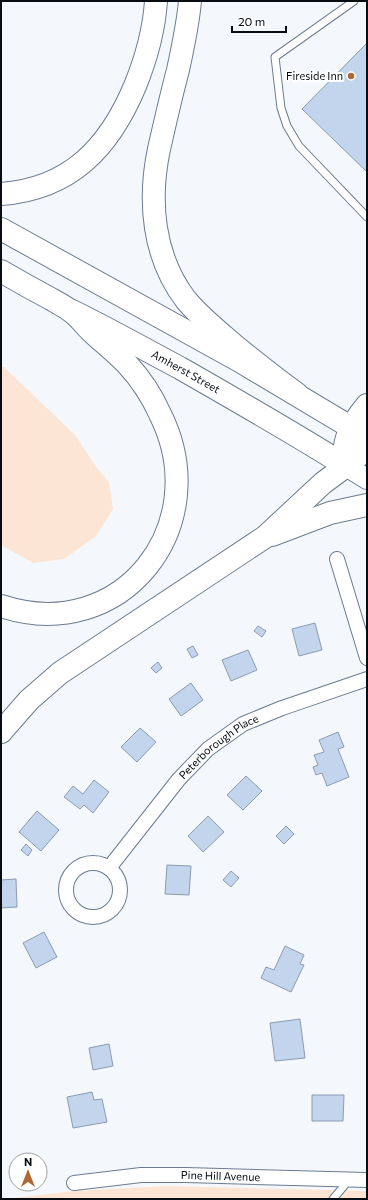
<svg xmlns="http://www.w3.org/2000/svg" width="368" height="1200" viewBox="0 0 368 1200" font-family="Commissioner,sans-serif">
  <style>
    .green { fill: #fce5d4 }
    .building { fill: #c3d5ec; stroke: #8b9bb1 }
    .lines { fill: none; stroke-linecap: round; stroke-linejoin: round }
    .lane-casing { stroke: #6b7b90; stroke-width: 9 }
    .street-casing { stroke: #6b7b90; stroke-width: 16 }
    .secondary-casing { stroke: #6b7b90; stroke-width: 22 }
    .primary-casing { stroke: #6b7b90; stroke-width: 24 }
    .highway-casing { stroke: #6b7b90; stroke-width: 24 }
    .lane { stroke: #fff; stroke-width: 7 }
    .street { stroke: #fff; stroke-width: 14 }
    .secondary { stroke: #fff; stroke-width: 20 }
    .primary { stroke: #fff; stroke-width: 22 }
    .highway { stroke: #fff; stroke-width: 22 }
    .poi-dot { fill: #ab6a34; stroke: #fff; stroke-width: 1.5 }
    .labels { text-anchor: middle; stroke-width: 4; stroke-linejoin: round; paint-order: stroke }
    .poi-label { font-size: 11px; fill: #070c13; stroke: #fff; text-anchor: end }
    .street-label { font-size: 11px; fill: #070c13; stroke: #fff }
  </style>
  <rect width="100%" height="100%" fill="#f4f8fd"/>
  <g class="green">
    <path d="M1,367H4L75,435L97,468L109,482L113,509L96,536L64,559L33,563L1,545Z"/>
    <path d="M165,1186L367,1191V1199H5L74,1191Z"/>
  </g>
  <g class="building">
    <path d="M367,43V172L302,109Z"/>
    <path d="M315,623L322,650L299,656L292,629Z"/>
    <path d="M258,626L266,631L262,637L254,631Z"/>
    <path d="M193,646L198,655L192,658L187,649Z"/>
    <path d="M248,650L257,670L231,681L222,660Z"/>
    <path d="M158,662L162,668L156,673L151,668Z"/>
    <path d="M191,683L203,700L181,716L169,699Z"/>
    <path d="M140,728L156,742L137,762L121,747Z"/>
    <path d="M338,732L344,747L338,749L349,777L327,786L322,773L316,775L313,767L318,765L314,755L324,752L319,740Z"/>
    <path d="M246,776L262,791L243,810L227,795Z"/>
    <path d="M94,780L109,792L93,813L84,805L80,809L64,797L73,786L83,794Z"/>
    <path d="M37,811L59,830L41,851L19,832Z"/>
    <path d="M208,816L224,832L203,852L188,836Z"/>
    <path d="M286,826L294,834L284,844L276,836Z"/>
    <path d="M26,844L32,850L28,856L21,850Z"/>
    <path d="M167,865L191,866L189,895L165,894Z"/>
    <path d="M231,871L239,878L231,887L223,880Z"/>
    <path d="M16,879L17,907L1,908V880Z"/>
    <path d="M44,932L57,957L36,968L23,943Z"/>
    <path d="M285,946L304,955L300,964L304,965L291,992L261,978L266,967L274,970Z"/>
    <path d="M300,1019L305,1058L275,1061L270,1023Z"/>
    <path d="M109,1044L113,1066L93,1070L89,1048Z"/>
    <path d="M92,1092L94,1100L102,1099L107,1122L73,1128L67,1097Z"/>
    <path d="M312,1095H344L343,1121H312Z"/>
  </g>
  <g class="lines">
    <defs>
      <g id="lane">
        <path d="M354,1L275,57L281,108L287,126L299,146L367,217"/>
        <path d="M333,1199L349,1180"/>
      </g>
      <g id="street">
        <path d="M337,559L367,658"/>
        <circle cx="93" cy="890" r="27"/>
        <path id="s1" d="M109,868L179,779L208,749L243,724L282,708L367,679"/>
        <path id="s2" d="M74,1183L141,1175H186L367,1180"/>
      </g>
      <path id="secondary" d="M346,466L367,479"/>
      <g id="primary">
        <path d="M1,229L238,360L367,437"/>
        <path id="s3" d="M72,311C109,329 144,349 180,368C236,400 292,432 346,466"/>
        <path d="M346,466C340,442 352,423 367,405"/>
        <path d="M346,466L367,449"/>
      </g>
      <g id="highway">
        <path d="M190,1C188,24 183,47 178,70C171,96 165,123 159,149C148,201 153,257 186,300C200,317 218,331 234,345C255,362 275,378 297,394"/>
        <path d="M1,194C70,189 109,148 135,86C146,59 154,31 156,1"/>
        <path d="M1,271C18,281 34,290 51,299C58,303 66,307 72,312C80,318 86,327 93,333C104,343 116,353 127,364C140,378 152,396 160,414C216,525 122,646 1,606"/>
        <path d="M272,535L330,513L367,505"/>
        <path d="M1,732L29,700L60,673L265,537L323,483L346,466"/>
      </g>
    </defs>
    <use href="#lane" class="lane-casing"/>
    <use href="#street" class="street-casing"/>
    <use href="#secondary" class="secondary-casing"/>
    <use href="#primary" class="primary-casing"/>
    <use href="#highway" class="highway-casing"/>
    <use href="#lane" class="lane"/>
    <use href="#street" class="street"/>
    <use href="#secondary" class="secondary"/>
    <use href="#primary" class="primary"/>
    <use href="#highway" class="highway"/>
  </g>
  <circle class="poi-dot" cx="351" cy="76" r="4"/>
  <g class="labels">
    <g class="poi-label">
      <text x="343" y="80">Fireside Inn</text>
    </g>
    <g class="street-label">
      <text dy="4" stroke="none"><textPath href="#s3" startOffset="129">Amherst Street</textPath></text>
      <text dy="4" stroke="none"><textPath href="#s1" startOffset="165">Peterborough Place</textPath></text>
      <text dy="4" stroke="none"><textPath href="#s2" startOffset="147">Pine Hill Avenue</textPath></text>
    </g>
  </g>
  <rect width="368" height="1200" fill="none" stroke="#070c13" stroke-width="4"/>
  <g transform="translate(28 1172)"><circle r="19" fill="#ffffff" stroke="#9c9ea1"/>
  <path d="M0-3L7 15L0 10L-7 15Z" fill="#ab6a34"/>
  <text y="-6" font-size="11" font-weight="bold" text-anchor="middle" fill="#070c13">N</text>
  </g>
  <path d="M232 26v6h54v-6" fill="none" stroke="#070c13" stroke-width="2"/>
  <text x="238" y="26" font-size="12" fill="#070c13" stroke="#ffffff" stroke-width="3" paint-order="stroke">20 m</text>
</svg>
